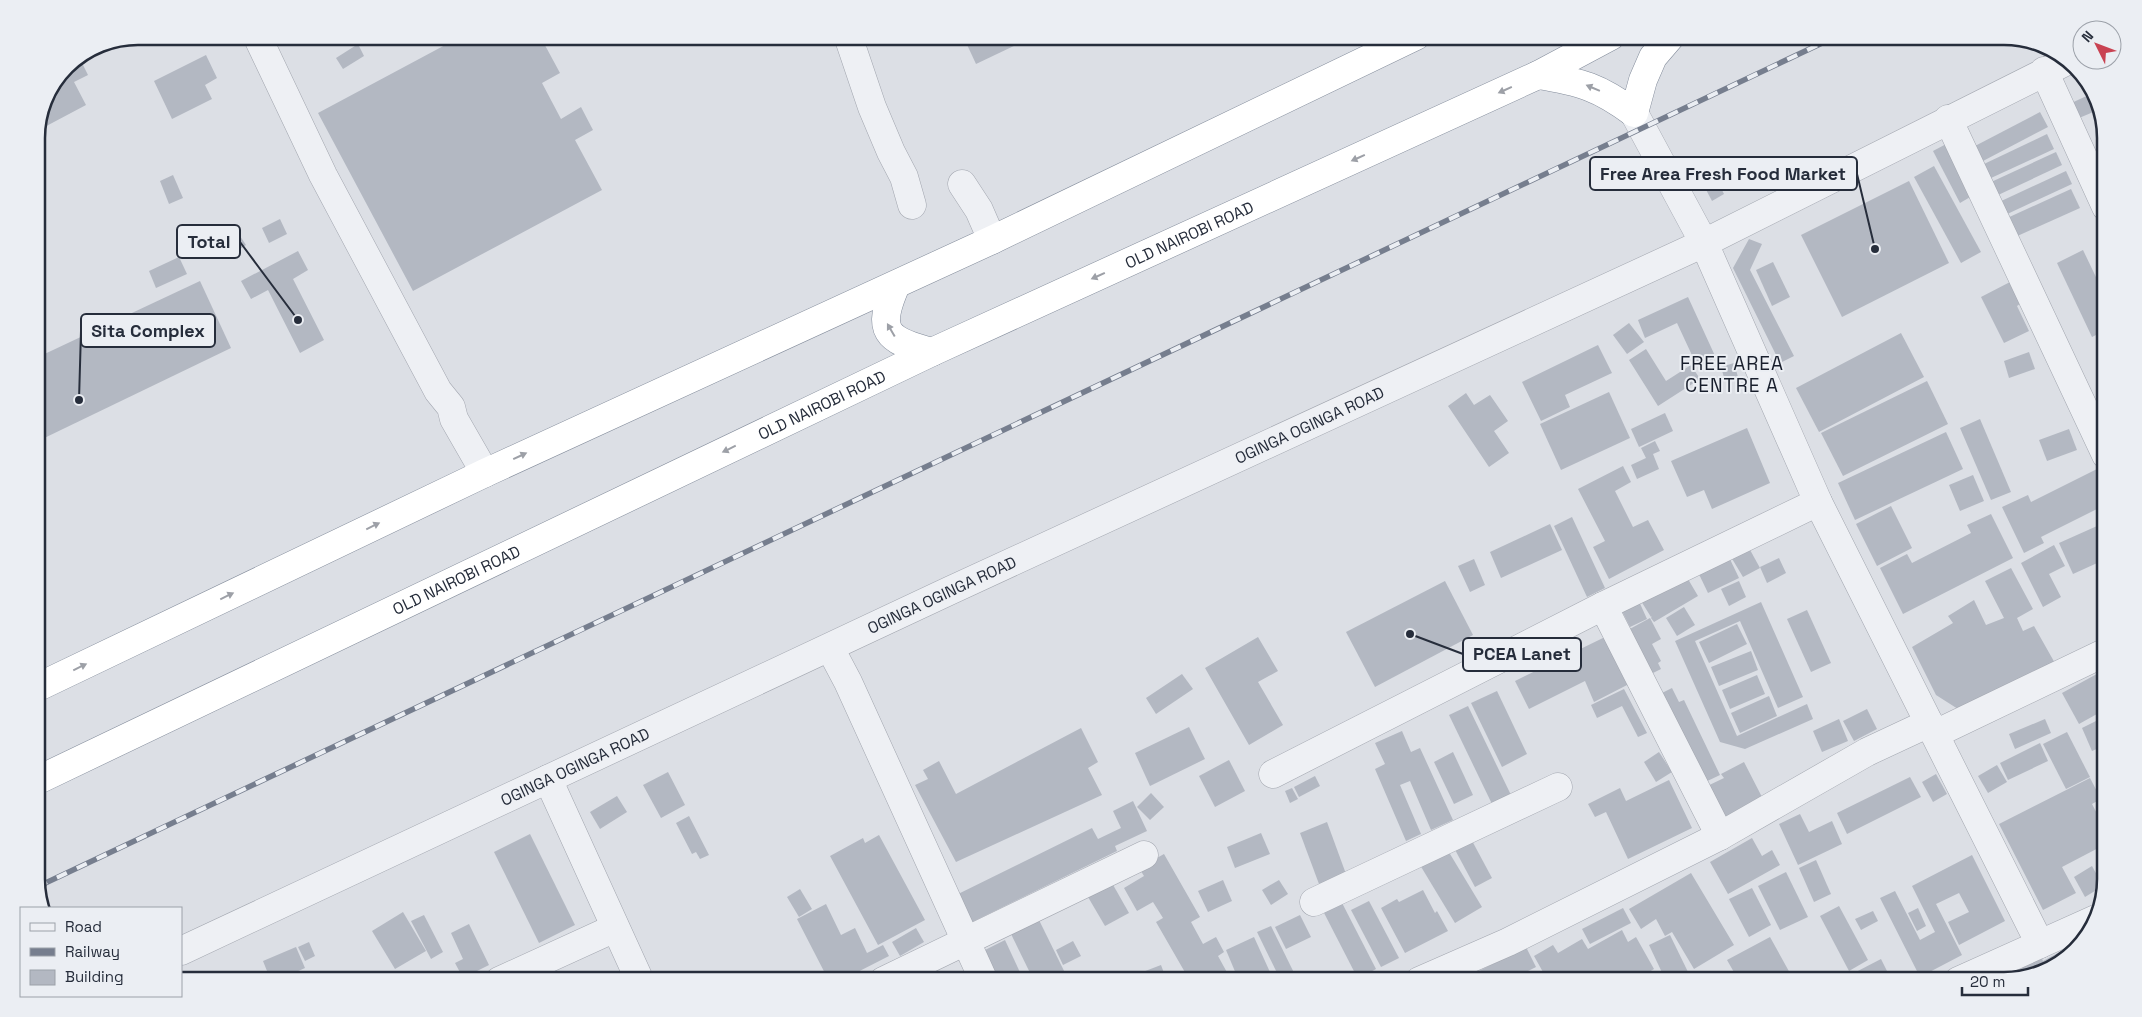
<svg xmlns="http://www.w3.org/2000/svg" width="2142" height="1017" viewBox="0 0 2142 1017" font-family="'Space Grotesk',sans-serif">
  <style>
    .building { fill: #b3b8c2 }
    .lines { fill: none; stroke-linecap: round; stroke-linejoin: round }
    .minor-casing { stroke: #a2a6af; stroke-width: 29 }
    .highway-casing { stroke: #838c9b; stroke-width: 29 }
    .minor { stroke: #eef0f4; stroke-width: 28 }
    .highway { stroke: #fff; stroke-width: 28 }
    .rail-casing { stroke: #767e8e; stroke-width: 5.5 }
    .rail { stroke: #ebeef3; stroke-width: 4; stroke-dasharray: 11; stroke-linecap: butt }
    .oneway { fill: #9da0a7 }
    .labels { text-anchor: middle; stroke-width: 4; stroke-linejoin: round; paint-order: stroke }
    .street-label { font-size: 16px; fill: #262d3b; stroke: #ebeef3 }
    .quarter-label { font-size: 19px; letter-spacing: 1px; fill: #181e2c; stroke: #ebeef3 }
    .rim { fill: none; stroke: #262d3b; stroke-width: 2.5 }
    .leader { fill: none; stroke: #262d3b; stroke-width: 2 }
    .callout-dot { fill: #262d3b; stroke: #ebeef3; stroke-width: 2 }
    .callout { fill: #ebeef3; stroke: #262d3b; stroke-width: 2 }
    .callout-label { font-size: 18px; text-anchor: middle; font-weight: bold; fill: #262d3b }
  </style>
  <rect width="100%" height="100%" fill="#dcdfe5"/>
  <g class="building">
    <path d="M462,36H540L560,73L542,83L561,119L581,107L593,130L575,140L602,190L413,291L318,113Z"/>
    <path d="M934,36H956L939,46Z"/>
    <path d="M963,36H1035L976,64Z"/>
    <path d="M358,44L364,56L343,69L336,58Z"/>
    <path d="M206,55L217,78L205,85L212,99L172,119L154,81Z"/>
    <path d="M79,57L88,75L74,82L86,105L37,131L47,93L66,66Z"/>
    <path d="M2093,93L2098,110L2072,121L2065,106Z"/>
    <path d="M2040,112L2048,127L1983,161L1975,146Z"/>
    <path d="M2047,134L2054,149L1991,178L1984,164Z"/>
    <path d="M1950,142L1977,193L1960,203L1933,151Z"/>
    <path d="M2056,152L2062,165L1996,196L1989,183Z"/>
    <path d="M1934,166L1981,252L1961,263L1914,177Z"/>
    <path d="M2066,171L2072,184L2003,216L1997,203Z"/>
    <path d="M173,175L183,198L169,204L160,181Z"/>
    <path d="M1715,176L1724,194L1712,201L1702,182Z"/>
    <path d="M1909,181L1949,263L1842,317L1801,235Z"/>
    <path d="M2071,189L2080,208L2013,238L2005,219Z"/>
    <path d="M280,219L287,234L269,243L262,228Z"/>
    <path d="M238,233L246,245L231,255L223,243Z"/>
    <path d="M1749,239L1762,244L1750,270L1794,356L1780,363L1733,268Z"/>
    <path d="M2083,250L2106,298V330L2092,337L2057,263Z"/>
    <path d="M298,251L308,270L293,279L324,340L300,353L268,290L251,299L241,281Z"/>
    <path d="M179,257L187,274L156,288L149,271Z"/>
    <path d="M1773,262L1790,297L1772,306L1756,270Z"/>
    <path d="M200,281L231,348L36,442V358Z"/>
    <path d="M2010,282L2021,303L2017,306L2029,331L2004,343L1981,297Z"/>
    <path d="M1688,297L1716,358L1697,366L1677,323L1645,338L1638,320Z"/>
    <path d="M1629,323L1644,342L1627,354L1613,335Z"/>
    <path d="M1901,333L1924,377L1819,432L1796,388Z"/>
    <path d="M1598,345L1612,373L1565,395L1570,407L1541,421L1522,382Z"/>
    <path d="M1646,349L1666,381L1691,365L1700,379L1658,406L1629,360Z"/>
    <path d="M2029,352L2035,369L2009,378L2004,361Z"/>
    <path d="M1734,363L1738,377L1725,381L1721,367Z"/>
    <path d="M1927,381L1948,424L1843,476L1821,433Z"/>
    <path d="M1609,392L1630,438L1561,470L1540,424Z"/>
    <path d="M1466,393L1474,405L1490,395L1508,421L1494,431L1509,453L1489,467L1448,406Z"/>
    <path d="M1665,413L1673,431L1639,447L1631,429Z"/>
    <path d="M1980,419L2011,492L1991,500L1960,428Z"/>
    <path d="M1747,428L1770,483L1712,509L1704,490L1687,497L1671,461Z"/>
    <path d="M2069,429L2077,450L2047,461L2039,440Z"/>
    <path d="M1946,432L1963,469L1855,520L1838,483Z"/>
    <path d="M1655,441L1660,451L1653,454L1659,469L1637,479L1631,465L1646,458L1641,448Z"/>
    <path d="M1623,466L1631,482L1615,491L1633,527L1648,520L1664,550L1609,579L1593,547L1605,541L1578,489Z"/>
    <path d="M2099,468L2106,480V515L2101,517L2097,509L2041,537L2044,543L2024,553L2002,507L2028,495L2031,502Z"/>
    <path d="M1973,475L1984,501L1960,511L1949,485Z"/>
    <path d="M1891,506L1912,548L1877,566L1856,524Z"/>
    <path d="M1991,514L2013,558L1903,614L1880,568L1907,554L1912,563L1971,533L1967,525Z"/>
    <path d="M1572,517L1605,588L1587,597L1554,526Z"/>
    <path d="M2106,522V559L2073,574L2059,543Z"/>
    <path d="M1550,524L1562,550L1501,578L1490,552Z"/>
    <path d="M2054,545L2065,566L2049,574L2061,597L2043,607L2021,563Z"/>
    <path d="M1749,548L1760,568L1743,577L1731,557Z"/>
    <path d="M1727,553L1739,578L1708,593L1696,568Z"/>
    <path d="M1779,558L1786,573L1767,583L1760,567Z"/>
    <path d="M1474,559L1485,585L1470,592L1458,566Z"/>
    <path d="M2011,568L2033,609L2017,618L2023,631L2034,626L2056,665L1958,709L1936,695L1912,647L1953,623L1948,616L1974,600L1986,625L2004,618L1985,581Z"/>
    <path d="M1685,574L1698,596L1654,622L1651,618L1652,616L1651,617L1641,601Z"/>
    <path d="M1445,581L1473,635L1375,687L1346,632Z"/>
    <path d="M1739,581L1746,597L1729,606L1721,589Z"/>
    <path d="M1637,597L1647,619L1630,627L1619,605Z"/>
    <path d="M1761,602L1803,697L1778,708L1740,621L1695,641L1737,736L1807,704L1813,719L1745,749L1720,742L1675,641Z"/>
    <path d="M1684,607L1695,625L1677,636L1666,618Z"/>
    <path d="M1807,610L1831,663L1811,672L1787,619Z"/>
    <path d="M1650,618L1661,639L1652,644L1661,661L1658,663L1661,669L1649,675L1626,631Z"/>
    <path d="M1737,624L1747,644L1709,663L1699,642Z"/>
    <path d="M1258,637L1278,671L1258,682L1283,725L1249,745L1205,668Z"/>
    <path d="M1605,637L1629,684L1594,702L1585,681L1529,709L1515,681Z"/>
    <path d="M1751,651L1758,670L1719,686L1711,667Z"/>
    <path d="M2106,669V709L2079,724L2062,693Z"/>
    <path d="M1182,674L1193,689L1156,714L1146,698Z"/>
    <path d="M1757,675L1765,694L1730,709L1722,690Z"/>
    <path d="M1672,688L1679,702L1684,700L1720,775L1699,785L1656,696Z"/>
    <path d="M1624,689L1647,733L1638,737L1622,706L1597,718L1591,705Z"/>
    <path d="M1497,691L1527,754L1502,767L1471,703Z"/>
    <path d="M1769,696L1777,716L1740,733L1731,713Z"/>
    <path d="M1468,706L1511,795L1492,804L1449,715Z"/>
    <path d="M1867,709L1877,729L1854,741L1843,721Z"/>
    <path d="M1839,719L1848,741L1822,752L1813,731Z"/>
    <path d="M2045,719L2051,733L2015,749L2009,734Z"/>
    <path d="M2096,721L2106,745L2092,751L2082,728Z"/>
    <path d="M1189,727L1205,759L1150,786L1135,753Z"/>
    <path d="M1081,728L1098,762L1088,768L1102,795L956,862L915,785L928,779L923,770L939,761L956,794Z"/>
    <path d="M1402,731L1411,752L1420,748L1453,820L1431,830L1410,781L1400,785L1421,834L1406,841L1375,769L1385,764L1375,743Z"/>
    <path d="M2067,732L2090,777L2066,789L2043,744Z"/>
    <path d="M2040,743L2048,761L2008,780L2000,763Z"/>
    <path d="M1453,752L1473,795L1454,804L1434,762Z"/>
    <path d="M1659,752L1672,772L1656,782L1644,762Z"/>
    <path d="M1229,760L1245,791L1215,807L1199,776Z"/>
    <path d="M1744,762L1763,799L1718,822L1701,789L1724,778L1721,774Z"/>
    <path d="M1997,765L2007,782L1988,793L1978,776Z"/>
    <path d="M668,772L685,805L661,818L643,785Z"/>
    <path d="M1936,774L1947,794L1933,802L1922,782Z"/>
    <path d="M1315,776L1320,786L1299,797L1294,787Z"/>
    <path d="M1910,777L1921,797L1847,834L1837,813Z"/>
    <path d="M2090,778L2101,799L2092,804L2106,831V844L2062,867L2076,893L2043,910L1999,824Z"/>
    <path d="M1669,780L1692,828L1628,859L1606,812L1595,817L1588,804L1620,788L1626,801Z"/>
    <path d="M1292,788L1298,799L1290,803L1285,791Z"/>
    <path d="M1151,793L1164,807L1150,820L1137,807Z"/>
    <path d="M617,796L627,812L600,829L590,812Z"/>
    <path d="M1133,801L1147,831L1115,846L1117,851L964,926L950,898L1092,828L1098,839L1121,828L1113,811Z"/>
    <path d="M1800,814L1809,832L1832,821L1842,844L1798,865L1779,824Z"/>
    <path d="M689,816L709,855L700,859L696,852L692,854L676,823Z"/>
    <path d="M1327,822L1346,874L1319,884L1300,833Z"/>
    <path d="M1261,833L1270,854L1235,868L1227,847Z"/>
    <path d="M530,834L575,925L539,943L494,852Z"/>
    <path d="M879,835L925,920L878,945L830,856L863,838L865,843Z"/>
    <path d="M1470,837L1492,878L1475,887L1453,846Z"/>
    <path d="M1752,838L1762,856L1772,850L1780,865L1728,894L1710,862Z"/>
    <path d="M1447,849L1482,907L1455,923L1420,865Z"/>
    <path d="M1164,854L1200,917L1191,922L1203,944L1216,937L1224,952L1218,956L1229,976L1220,981H1190L1156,922L1163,918L1153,902L1137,911L1124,888L1144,876L1139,868Z"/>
    <path d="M2106,854V875L2097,858Z"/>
    <path d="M1972,855L2005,921L1959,945L1948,922L1969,912L1959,893L1936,904L1962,955L1920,977L1880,898L1895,891L1920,940L1935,932L1912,886Z"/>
    <path d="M1816,860L1831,894L1814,902L1799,868Z"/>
    <path d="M2092,866L2103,886L2085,897L2074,877Z"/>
    <path d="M1786,872L1808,917L1780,930L1758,886Z"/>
    <path d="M1691,873L1734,945L1694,969L1672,932L1665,936L1656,919L1641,929L1629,909Z"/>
    <path d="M1223,880L1232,901L1208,912L1198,891Z"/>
    <path d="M1279,880L1288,894L1271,905L1262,890Z"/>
    <path d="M1112,883L1129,913L1105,926L1088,897Z"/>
    <path d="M1752,888L1771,925L1749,937L1729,899Z"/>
    <path d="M800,889L812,909L799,917L787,897Z"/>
    <path d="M1423,890L1435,913L1437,911L1448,931L1405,953L1381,908L1397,899L1399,902Z"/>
    <path d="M1340,899L1376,969L1358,979L1322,909Z"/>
    <path d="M1369,901L1399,958L1381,967L1351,910Z"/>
    <path d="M826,904L841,935L855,928L867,953L883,945L889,956L840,981H829L797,919Z"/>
    <path d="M1839,906L1868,960L1849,971L1820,916Z"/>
    <path d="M1623,908L1631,923L1590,944L1582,929Z"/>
    <path d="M1918,908L1926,926L1917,931L1908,913Z"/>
    <path d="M1873,911L1878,921L1861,930L1855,919Z"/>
    <path d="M403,912L426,951L395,969L372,931Z"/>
    <path d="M424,915L443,952L431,959L411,921Z"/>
    <path d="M1300,915L1311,937L1286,949L1275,927Z"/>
    <path d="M1039,920L1069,981H1034L1011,934Z"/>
    <path d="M469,924L489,965L463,978L455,963L463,959L451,933Z"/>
    <path d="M1271,926L1298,981H1281L1257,932Z"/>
    <path d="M916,928L924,942L900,956L892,942Z"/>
    <path d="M1622,930L1628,942L1636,937L1654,969L1634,981H1548L1534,956L1553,945L1558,953L1582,939L1588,949Z"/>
    <path d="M1670,935L1688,972L1666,981L1649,945Z"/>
    <path d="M1254,937L1274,981H1239L1226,950Z"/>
    <path d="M1770,937L1791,975L1789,976L1792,981H1739L1727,960Z"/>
    <path d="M1005,940L1024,981H998L983,951Z"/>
    <path d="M1073,941L1081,956L1063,965L1056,950Z"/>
    <path d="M309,942L315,956L305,961L298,947Z"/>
    <path d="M2078,942L2061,963L2005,981H1993L2041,956L2043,961Z"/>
    <path d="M296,947L305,968L276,981H271L263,961Z"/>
    <path d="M1526,947L1536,967L1524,973L1528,981H1481L1477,972Z"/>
    <path d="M1881,959L1892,981H1855L1852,974Z"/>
    <path d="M1161,965L1167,981H1129L1127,978Z"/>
  </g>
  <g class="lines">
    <defs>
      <g id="minor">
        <path d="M257,36L323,175L438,391L451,407L454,419L485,473"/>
        <path d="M848,36L872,107L891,152L904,177L912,205"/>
        <path d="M2044,71L2106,207"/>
        <path d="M1634,113L1704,243L1818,502L2040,944"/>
        <path d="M1948,119L2106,455"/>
        <path d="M962,184L979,210L992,240"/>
        <path d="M1603,606L1720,836"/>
        <path d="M830,648L848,682L984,981"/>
        <path d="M1935,734L2106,652"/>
        <path d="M1273,774L1603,606L1818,502"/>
        <path d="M548,779L640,981"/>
        <path d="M1314,902L1558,787"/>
        <path id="s1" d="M181,951L949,591L1704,243L2065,62"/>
        <path d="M499,981L615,928"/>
        <path d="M883,981L1144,855"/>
        <path d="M1419,981L1508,942L1720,836L1867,752L1929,723"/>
        <path d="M1958,981L2098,918"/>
      </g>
      <g id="highway">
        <path d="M1538,75C1581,82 1599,87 1634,113L1643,80L1653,57L1671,36"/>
        <path d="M896,285C876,331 885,340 932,352"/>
        <path d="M36,688L485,473L992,240L1416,36"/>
        <path id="s2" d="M36,781L932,352L1538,75L1611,36"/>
      </g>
    </defs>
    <use href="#minor" class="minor-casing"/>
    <use href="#highway" class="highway-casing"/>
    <use href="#minor" class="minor"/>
    <use href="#highway" class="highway"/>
    <defs>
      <path id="rail" d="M37,887L1837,36"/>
    </defs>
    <use href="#rail" class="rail-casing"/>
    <use href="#rail" class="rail"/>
  </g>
  <defs><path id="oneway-solid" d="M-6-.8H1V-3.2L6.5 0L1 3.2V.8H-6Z" transform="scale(1.25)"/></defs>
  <g class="oneway">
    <use href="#oneway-solid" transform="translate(1593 88) rotate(-157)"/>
    <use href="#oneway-solid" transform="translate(1505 90) rotate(156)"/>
    <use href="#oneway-solid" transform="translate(1358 158) rotate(156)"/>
    <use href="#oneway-solid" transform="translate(1098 276) rotate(156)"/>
    <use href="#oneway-solid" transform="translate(891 330) rotate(-120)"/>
    <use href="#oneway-solid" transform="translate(729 449) rotate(154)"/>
    <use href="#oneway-solid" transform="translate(520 456) rotate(-25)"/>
    <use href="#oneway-solid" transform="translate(373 526) rotate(-26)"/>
    <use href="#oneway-solid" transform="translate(227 596) rotate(-26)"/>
    <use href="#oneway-solid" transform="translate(80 667) rotate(-26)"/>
  </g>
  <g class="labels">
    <g class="street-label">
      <text dy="6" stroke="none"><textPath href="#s2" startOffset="1276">OLD NAIROBI ROAD</textPath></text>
      <text dy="6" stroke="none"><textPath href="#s2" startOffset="871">OLD NAIROBI ROAD</textPath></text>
      <text dy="6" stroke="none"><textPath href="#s1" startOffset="1245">OGINGA OGINGA ROAD</textPath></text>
      <text dy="6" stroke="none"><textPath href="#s2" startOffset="466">OLD NAIROBI ROAD</textPath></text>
      <text dy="6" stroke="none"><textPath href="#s1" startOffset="840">OGINGA OGINGA ROAD</textPath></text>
      <text dy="6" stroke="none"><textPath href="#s1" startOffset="435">OGINGA OGINGA ROAD</textPath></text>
    </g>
    <g class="quarter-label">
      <text x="1732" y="370">FREE AREA<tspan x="1732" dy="22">CENTRE A</tspan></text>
    </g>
  </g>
  <path d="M0 0H2142V1017H0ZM138 45H2004A93 93 0 0 1 2097 138V879A93 93 0 0 1 2004 972H138A93 93 0 0 1 45 879V138A93 93 0 0 1 138 45Z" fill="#ebeef3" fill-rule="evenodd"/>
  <path class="rim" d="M138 45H2004A93 93 0 0 1 2097 138V879A93 93 0 0 1 2004 972H138A93 93 0 0 1 45 879V138A93 93 0 0 1 138 45Z"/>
  <path class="leader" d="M1875 249L1857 174M298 320L240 242M79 400L81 331M1410 634L1463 654"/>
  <g class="callout-dot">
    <circle cx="1875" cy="249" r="5"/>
    <circle cx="298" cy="320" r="5"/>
    <circle cx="79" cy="400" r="5"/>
    <circle cx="1410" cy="634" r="5"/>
  </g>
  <g class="callout">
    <rect x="1590" y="157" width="267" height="33" rx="5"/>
    <rect x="177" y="225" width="63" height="33" rx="5"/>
    <rect x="81" y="314" width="134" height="33" rx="5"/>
    <rect x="1463" y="638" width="118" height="33" rx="5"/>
  </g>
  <g class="callout-label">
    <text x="1723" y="180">Free Area Fresh Food Market</text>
    <text x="209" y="248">Total</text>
    <text x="148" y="337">Sita Complex</text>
    <text x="1522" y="660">PCEA Lanet</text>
  </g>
  <rect x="20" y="907" width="162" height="90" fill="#ebeef3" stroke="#9ca1a9"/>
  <rect x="30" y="923" width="25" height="8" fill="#eef0f4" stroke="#9ca1a9"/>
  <text x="65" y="932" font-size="15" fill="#262d3b">Road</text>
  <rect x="30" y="948" width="25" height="8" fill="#767e8e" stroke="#9ca1a9"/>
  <text x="65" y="957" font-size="15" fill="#262d3b">Railway</text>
  <rect x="30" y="970" width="25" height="15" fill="#b3b8c2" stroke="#9ca1a9"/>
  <text x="65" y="982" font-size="15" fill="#262d3b">Building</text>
  <g transform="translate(2097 45) rotate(312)"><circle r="24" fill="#ebeef3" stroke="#9ca1a9"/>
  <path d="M0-4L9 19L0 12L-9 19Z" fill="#c94252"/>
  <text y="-8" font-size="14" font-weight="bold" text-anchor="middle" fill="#262d3b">N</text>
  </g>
  <path d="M1962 987v8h66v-8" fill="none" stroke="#262d3b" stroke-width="2.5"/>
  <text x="1970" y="987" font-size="15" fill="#262d3b" stroke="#ebeef3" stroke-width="4" paint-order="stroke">20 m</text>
</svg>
